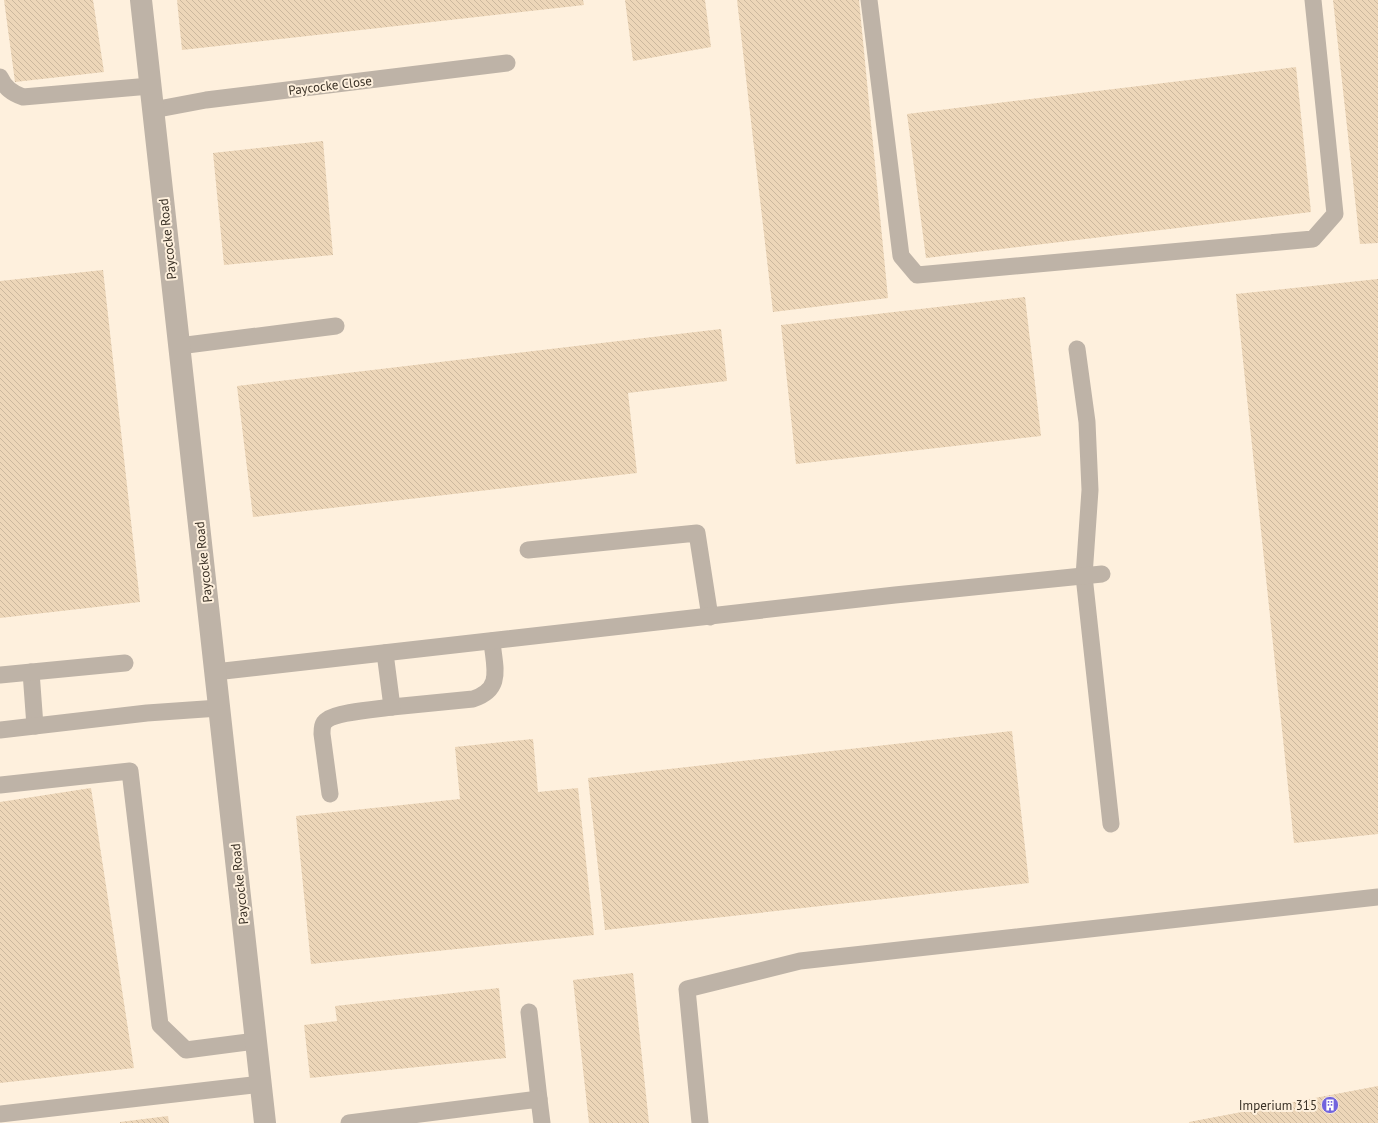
<svg xmlns="http://www.w3.org/2000/svg" width="1378" height="1123" viewBox="0 0 1378 1123" font-family="'PT Sans',sans-serif">
  <style>
    .building { fill: url(#building-back-hatch) }
    .lines { fill: none; stroke-linecap: round; stroke-linejoin: round }
    .service { stroke: #beb3a7; stroke-width: 17 }
    .tertiary { stroke: #beb3a7; stroke-width: 22 }
    .labels { text-anchor: middle; stroke-width: 4; stroke-linejoin: round; paint-order: stroke }
    .street-label { font-size: 13px; fill: #3a3126; stroke: #fef0dd }
    .poi-label { font-size: 13px; fill: #3a3126; stroke: #fef0dd; text-anchor: end }
  </style>
  <defs>
    <pattern id="building-back-hatch" width="6" height="6" patternUnits="userSpaceOnUse"><rect width="6" height="6" fill="#edd6b8"/><path d="M-1 5l2 2M0 0l6 6M5-1l2 2" fill="none" stroke="#ccb89e"/></pattern>
  </defs>
  <rect width="100%" height="100%" fill="#fef0dd"/>
  <g class="building">
    <path d="M4,0H93L104,72L15,82Z"/>
    <path d="M177,0H583L584,5L182,50Z"/>
    <path d="M625,0H705L711,47L633,61Z"/>
    <path d="M737,0H859L888,298L773,312Z"/>
    <path d="M1333,0H1378V243L1360,244Z"/>
    <path d="M1296,67L1311,212L926,258L907,114Z"/>
    <path d="M323,141L333,255L224,265L213,153Z"/>
    <path d="M103,270L140,602L0,618V281Z"/>
    <path d="M1378,279V834L1294,843L1236,294Z"/>
    <path d="M1025,297L1041,436L796,464L781,325Z"/>
    <path d="M721,329L727,381L628,393L637,473L253,517L237,386Z"/>
    <path d="M1012,731L1029,883L605,930L588,778Z"/>
    <path d="M533,739L538,792L578,788L594,935L311,964L296,816L460,799L455,747Z"/>
    <path d="M91,788L134,1068L0,1083V802Z"/>
    <path d="M633,973L649,1123H589L573,980Z"/>
    <path d="M499,988L506,1058L310,1078L304,1025L337,1021L335,1006Z"/>
    <path d="M1378,1086V1123H1189V1122Z"/>
    <path d="M168,1116L169,1123H120V1122Z"/>
  </g>
  <g class="lines">
    <g class="service">
      <path d="M869,0L901,256L917,275L1313,239L1335,214L1313,0"/>
      <path d="M0,77C5,88 12,93 23,97L150,86"/>
      <path d="M153,110L206,100L507,63"/>
      <path d="M179,346L336,326"/>
      <path d="M1077,349L1087,422L1090,490L1084,576L1111,824"/>
      <path d="M528,550L697,533L710,617"/>
      <path d="M385,653L392,707L473,699C504,689 494,667 492,641"/>
      <path d="M31,672L35,726"/>
      <path d="M215,672L895,595L1102,574"/>
      <path d="M0,675L125,663"/>
      <path d="M0,730L147,713L219,708"/>
      <path d="M0,785L130,771L160,1025L186,1050L256,1041"/>
      <path d="M330,794L322,734C322,729 322,723 327,720C336,712 379,709 392,707"/>
      <path d="M529,1012L539,1099"/>
      <path d="M0,1114L261,1084"/>
      <path d="M349,1123L539,1099L542,1123"/>
      <path d="M700,1123L687,989L800,961L1378,897"/>
    </g>
    <path class="tertiary" d="M141,0L265,1123"/>
  </g>
  <defs>
    <symbol id="building-disc" viewBox="-11 -11 22 22"><circle r="9.5" fill="#7163dd" stroke="#fef0dd"/><path d="M-4-6H4V6H1V3H-1V6H-4ZM-2.5-4.3h1.7v1.8h-1.7ZM.8-4.3h1.7v1.8H.8ZM-2.5-1h1.7V.8h-1.7ZM.8-1h1.7V.8H.8Z" fill="#fff"/></symbol>
  </defs>
  <g fill-rule="evenodd">
    <use href="#building-disc" x="1320" y="1095" width="20" height="20"/>
  </g>
  <g class="labels">
    <g class="street-label">
      <text transform="translate(330 85) rotate(-7)" y="5">Paycocke Close</text>
      <text transform="translate(167 239) rotate(-96)" y="5">Paycocke Road</text>
      <text transform="translate(203 562) rotate(-96)" y="5">Paycocke Road</text>
      <text transform="translate(239 884) rotate(-96)" y="5">Paycocke Road</text>
    </g>
    <g class="poi-label">
      <text x="1317" y="1110">Imperium 315</text>
    </g>
  </g>
</svg>
